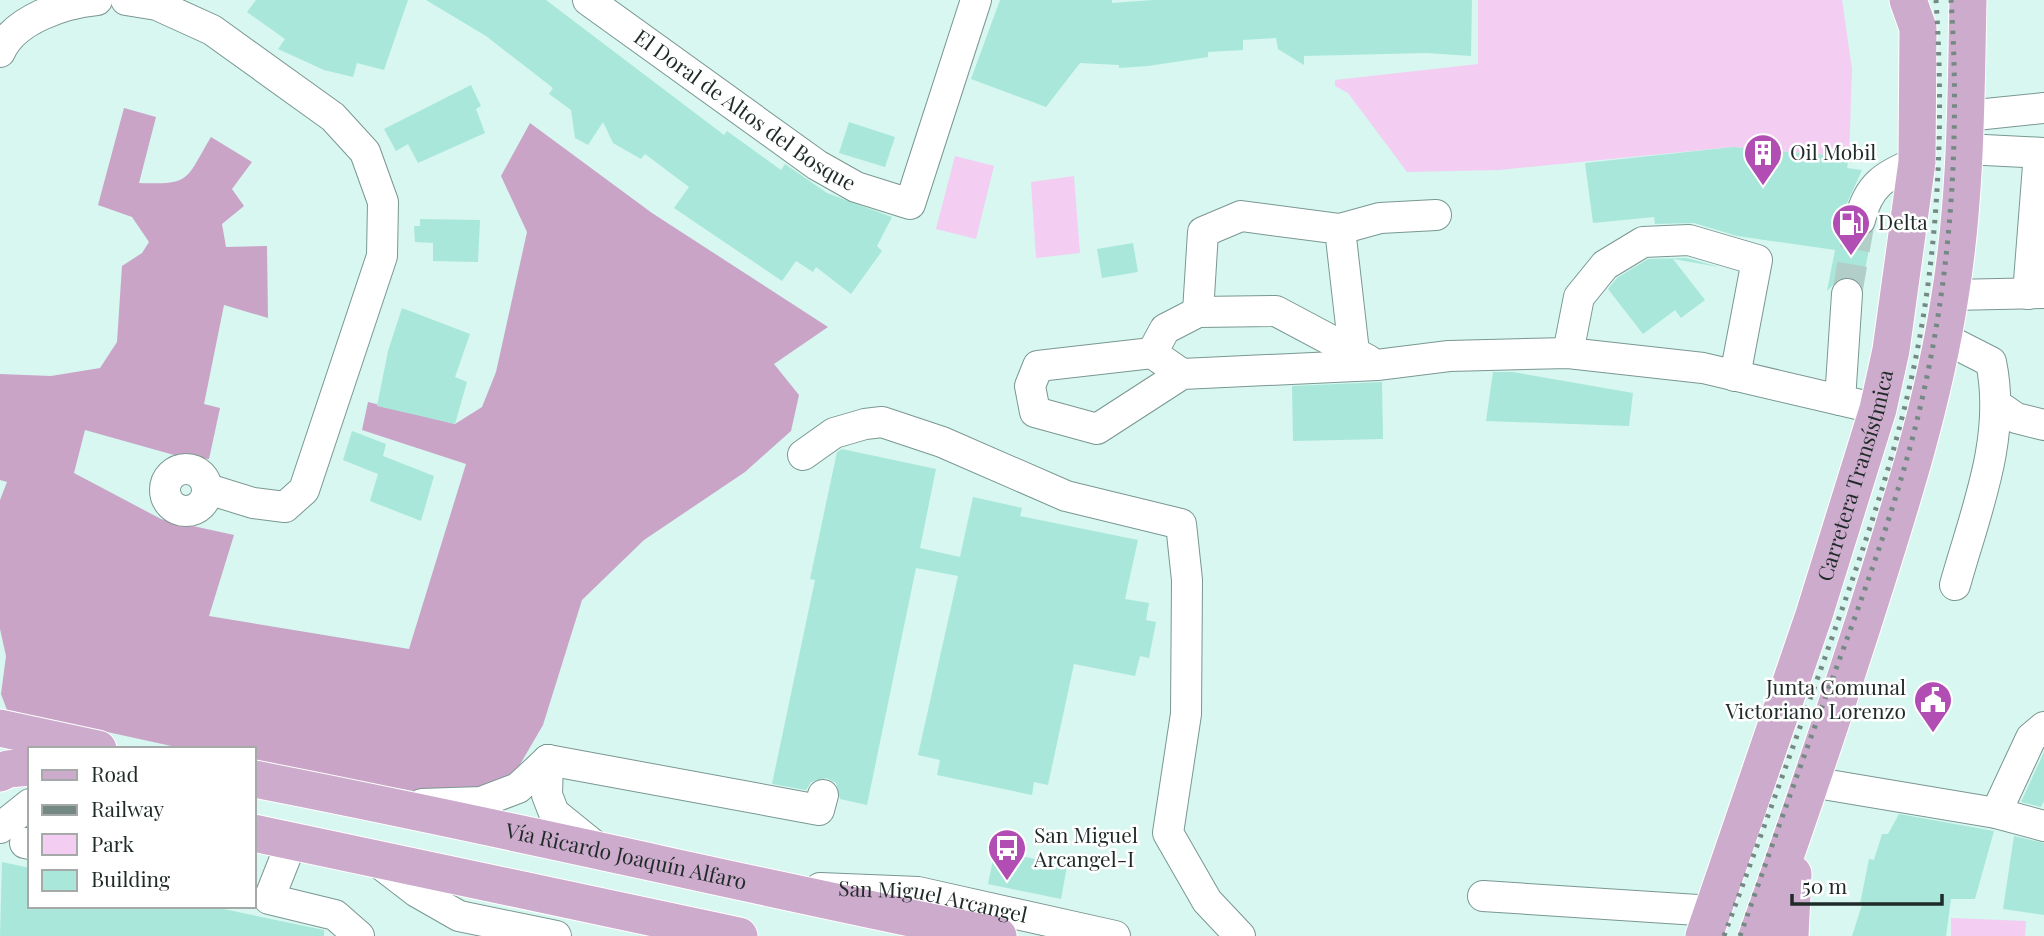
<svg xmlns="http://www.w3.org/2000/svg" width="2044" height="936" viewBox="0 0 2044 936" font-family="'Playfair Display',serif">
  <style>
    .green { fill: #f3cef2 }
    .forest { fill: #c9a4c7 }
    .building { fill: #a9e7db }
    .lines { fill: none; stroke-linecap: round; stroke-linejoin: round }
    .minor-tunnel { stroke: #b2cec8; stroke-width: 30; stroke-dasharray: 30 15; stroke-linecap: butt }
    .minor-casing { stroke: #7a9791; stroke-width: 32 }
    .major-casing { stroke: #fff; stroke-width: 39 }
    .minor { stroke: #fff; stroke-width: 30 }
    .major { stroke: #cdabcc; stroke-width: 37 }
    .rail { stroke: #748984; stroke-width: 5; stroke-dasharray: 3.5 7; stroke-linecap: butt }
    .labels { text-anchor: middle; stroke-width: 5; stroke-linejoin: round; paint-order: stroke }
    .street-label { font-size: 21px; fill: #1f2b28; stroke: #fff }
    .poi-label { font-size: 21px; fill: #1f2b28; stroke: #fff; text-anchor: start }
  </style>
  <rect width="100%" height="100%" fill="#d7f7f0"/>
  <g class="green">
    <path d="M1478,0H1842L1852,69L1849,157L1733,147L1499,170L1407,172L1348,93L1335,86V80L1478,64Z"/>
    <path d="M955,156L994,166L976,239L936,229Z"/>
    <path d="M1074,176L1080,253L1036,258L1031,182Z"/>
    <path d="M1951,918L2026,921L2025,936H1951Z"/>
  </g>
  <path class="forest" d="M124,108L156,117L139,183C192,185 185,180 211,137L252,162L232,189L244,206L222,224L226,247L267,246L268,318L224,305L204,404L220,408L209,459L174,455L85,430L74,473L161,519L234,535L209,616L409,649L466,464L362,430L368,402L455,424L482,407L496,372L527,232L501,176L530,123L652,213L828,327L774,364L799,395L791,431L745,472L644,540L582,600L543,725L515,773L486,796L429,794L254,762V749H185L7,710L1,694L6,656L0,629V500L7,482L0,480V374L51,376L100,368L117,342L122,266L142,253L149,242L132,217L98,205Z"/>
  <g class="building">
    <path d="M256,0H408L384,70L357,63L353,77L324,70L278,49L285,39L247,12Z"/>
    <path d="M426,0H546L724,135L727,131L781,170L785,164L827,193L892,217L877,246L882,251L851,294L816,267L813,272L796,261L782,281L674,208L689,187L645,154L641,159L613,143L603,122L588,145L575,138L571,110L549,94L553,88L486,36Z"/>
    <path d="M1000,0H1112V3L1153,0H1472L1471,56L1427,53L1304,56V65L1278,49L1276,38L1243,40V50L1208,52V57L1148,66L1119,68V65L1080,63L1046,107L971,79Z"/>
    <path d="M471,85L481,106L476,109L485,133L418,163L408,144L396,151L384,129Z"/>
    <path d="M849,122L895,137L885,167L839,153Z"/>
    <path d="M1733,147L1849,157L1847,168L1862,170L1847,203L1843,224L1855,237H1864L1872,233L1862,286L1847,277L1839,279L1827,291L1835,250L1737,236L1694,223L1655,224L1654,217L1593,223L1585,163Z"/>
    <path d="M420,219L480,220L478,262L433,261V243L415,242L414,226H420Z"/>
    <path d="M1133,243L1138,272L1102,278L1097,249Z"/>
    <path d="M1687,258L1719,267L1673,259L1705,300L1681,318L1675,310L1643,334L1608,289L1617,278L1648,259Z"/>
    <path d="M402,308L470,334L455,377L467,382L455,424L377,406L388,351Z"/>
    <path d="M1493,372H1513L1633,393L1629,426L1486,421Z"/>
    <path d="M1382,382L1383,439L1293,441L1292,386Z"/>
    <path d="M352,431L386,444L383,456L434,476L421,521L370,501L378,474L343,460Z"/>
    <path d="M842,449L936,469L920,548L960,557L973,497L1022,508L1020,516L1138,540L1125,599L1149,603L1146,620L1156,622L1149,658L1140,656L1135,676L1074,664L1048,785L1034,782L1032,795L937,775L940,760L918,755L958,576L916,568L867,805L840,799L836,783L827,778L811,782L806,790L772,784L815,580L810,579L837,452Z"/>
    <path d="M2044,752V801L2041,807L2021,802Z"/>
    <path d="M1899,814L1994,831L1975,899H1951L1946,936H1852L1862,905L1860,904L1869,859L1874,860L1882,834H1888Z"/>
    <path d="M2014,836L2044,843V915L2003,909Z"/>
    <path d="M995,850L1067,866L1061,899L988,884Z"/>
    <path d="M2,862L30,868V906H209L324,930V936H0Z"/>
  </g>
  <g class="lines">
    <path class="minor-tunnel" d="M1847,294L1860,220"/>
    <defs>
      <g id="minor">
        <path d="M126,0L157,5L212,30L333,117L365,152L383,202L382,256L304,490L285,507L253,503L208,489"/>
        <path id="s1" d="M588,0L817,165L856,187L910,204L976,0"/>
        <path d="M0,52C14,19 65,3 97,0"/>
        <path d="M1966,116L2044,108"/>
        <path d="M1965,149L2044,153"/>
        <path d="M1860,220C1868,185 1885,175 1917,162"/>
        <path d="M1340,229L1380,218L1436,215"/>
        <path d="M2028,294L2039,153"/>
        <path d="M1951,295L2044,293"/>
        <path d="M1198,312L1203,232L1241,216L1340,229L1354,352"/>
        <path d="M1942,337L1991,362C2007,438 1975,513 1955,585"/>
        <path d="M1152,353L1165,329L1198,312L1276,311L1368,360"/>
        <path d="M1568,353L1579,297L1605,265L1643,242L1689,240L1757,260L1735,376"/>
        <path d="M1182,374L1097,429L1035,412L1030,386L1038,366L1152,353L1182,374L1377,365L1449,356L1568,353L1703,368L1878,409"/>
        <path d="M1840,400L1847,294"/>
        <path d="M1996,404L2016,418L2044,425"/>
        <path d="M803,455L834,433L865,424L882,422L942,442L1066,496L1181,524L1187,580L1186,714L1168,833L1207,901L1240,936"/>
        <circle cx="186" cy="490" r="21"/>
        <path d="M548,760L819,810L823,795"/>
        <path d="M548,760L547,795L554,813L601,851"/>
        <path d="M1811,782L1996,813L2044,826"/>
        <path d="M422,804L481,802L518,788L548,760"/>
        <path d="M1996,813L2031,738L2044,727"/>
        <path d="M0,828L30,804"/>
        <path d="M292,841L269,899L335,915L359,936"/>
        <path d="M25,843L30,844"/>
        <path d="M374,859L417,892L459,916L556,936"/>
        <path id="s2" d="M820,888L918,892L1115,936"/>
        <path d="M1483,896L1713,911"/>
      </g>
      <g id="major">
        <path d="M0,728L98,749"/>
        <path d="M0,773L8,769L30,767"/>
        <path id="s3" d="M254,779C503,827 750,886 998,936"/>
        <path d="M254,833L739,936"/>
        <path id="s4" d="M1704,936L1814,615L1878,409L1891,350L1917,162L1918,28L1908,0"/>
        <path d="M1757,936C1794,833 1829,729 1863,624C1897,517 1933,408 1950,296C1966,199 1966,99 1968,0"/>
        <path d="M1790,936L1793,874"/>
      </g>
    </defs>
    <use href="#minor" class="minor-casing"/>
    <use href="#major" class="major-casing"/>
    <use href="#minor" class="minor"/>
    <use href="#major" class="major"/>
    <g class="rail">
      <path d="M1724,936C1761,835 1798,734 1834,632C1871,528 1907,421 1924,312C1940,209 1943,104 1936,0"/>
      <path d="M1740,936C1767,860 1794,783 1822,707C1855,617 1889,528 1913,436C1950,295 1961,145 1951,0"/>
    </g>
  </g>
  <defs>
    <symbol id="building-pin" viewBox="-11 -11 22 30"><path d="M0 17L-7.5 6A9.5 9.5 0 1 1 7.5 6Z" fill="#b24eb3" stroke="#fff"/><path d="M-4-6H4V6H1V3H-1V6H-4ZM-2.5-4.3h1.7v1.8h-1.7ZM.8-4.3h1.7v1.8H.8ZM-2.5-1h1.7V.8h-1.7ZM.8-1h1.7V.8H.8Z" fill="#fff"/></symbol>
    <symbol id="fuel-pin" viewBox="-11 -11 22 30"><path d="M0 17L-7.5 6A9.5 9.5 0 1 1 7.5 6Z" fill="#b24eb3" stroke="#fff"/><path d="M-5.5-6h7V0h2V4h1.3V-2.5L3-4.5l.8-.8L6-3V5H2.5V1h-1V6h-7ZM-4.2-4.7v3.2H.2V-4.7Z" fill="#fff"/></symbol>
    <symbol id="civic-pin" viewBox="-11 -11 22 30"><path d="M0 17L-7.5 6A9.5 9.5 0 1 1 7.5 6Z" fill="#b24eb3" stroke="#fff"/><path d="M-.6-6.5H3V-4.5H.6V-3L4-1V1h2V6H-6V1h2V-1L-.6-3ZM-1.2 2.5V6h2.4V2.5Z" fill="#fff"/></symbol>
    <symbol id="bus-pin" viewBox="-11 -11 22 30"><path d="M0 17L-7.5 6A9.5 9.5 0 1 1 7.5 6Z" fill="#b24eb3" stroke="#fff"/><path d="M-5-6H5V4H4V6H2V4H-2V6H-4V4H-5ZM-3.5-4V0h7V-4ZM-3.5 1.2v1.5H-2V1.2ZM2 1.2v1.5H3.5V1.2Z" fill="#fff"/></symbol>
  </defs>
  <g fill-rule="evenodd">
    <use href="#building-pin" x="1741" y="131" width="44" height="60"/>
    <use href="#fuel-pin" x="1829" y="201" width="44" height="60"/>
    <use href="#civic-pin" x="1911" y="678" width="44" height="60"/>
    <use href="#bus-pin" x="985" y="826" width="44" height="60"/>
  </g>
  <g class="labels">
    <g class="street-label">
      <text dy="7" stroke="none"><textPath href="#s1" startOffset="192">El Doral de Altos del Bosque</textPath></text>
      <text dy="7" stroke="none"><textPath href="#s4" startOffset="485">Carretera Transístmica</textPath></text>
      <text dy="7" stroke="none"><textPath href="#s3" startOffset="380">Vía Ricardo Joaquín Alfaro</textPath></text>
      <text dy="7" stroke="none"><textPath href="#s2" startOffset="114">San Miguel Arcangel</textPath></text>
    </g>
    <g class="poi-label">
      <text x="1790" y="160">Oil Mobil</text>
      <text x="1878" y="230">Delta</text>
      <text x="1906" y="695" text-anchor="end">Junta Comunal<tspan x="1906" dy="24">Victoriano Lorenzo</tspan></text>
      <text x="1034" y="843">San Miguel<tspan x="1034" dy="24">Arcangel-I</tspan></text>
    </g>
  </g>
  <rect x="28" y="747" width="228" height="161" fill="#ffffff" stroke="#a5aaa9" stroke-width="2"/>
  <rect x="42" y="770" width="35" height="10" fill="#cdabcc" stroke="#a5aaa9" stroke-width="2"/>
  <text x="91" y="782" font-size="21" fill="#1f2b28">Road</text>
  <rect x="42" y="805" width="35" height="10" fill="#748984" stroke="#a5aaa9" stroke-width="2"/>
  <text x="91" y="817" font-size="21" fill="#1f2b28">Railway</text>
  <rect x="42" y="834" width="35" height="21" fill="#f3cef2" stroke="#a5aaa9" stroke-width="2"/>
  <text x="91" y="852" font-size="21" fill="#1f2b28">Park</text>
  <rect x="42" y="870" width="35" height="21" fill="#a9e7db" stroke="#a5aaa9" stroke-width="2"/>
  <text x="91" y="887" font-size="21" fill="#1f2b28">Building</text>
  <path d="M1792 894v10h150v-10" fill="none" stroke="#1f2b28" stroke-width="3.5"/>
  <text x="1802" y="894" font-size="21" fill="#1f2b28" stroke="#ffffff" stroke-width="5" paint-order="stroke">50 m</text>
</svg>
